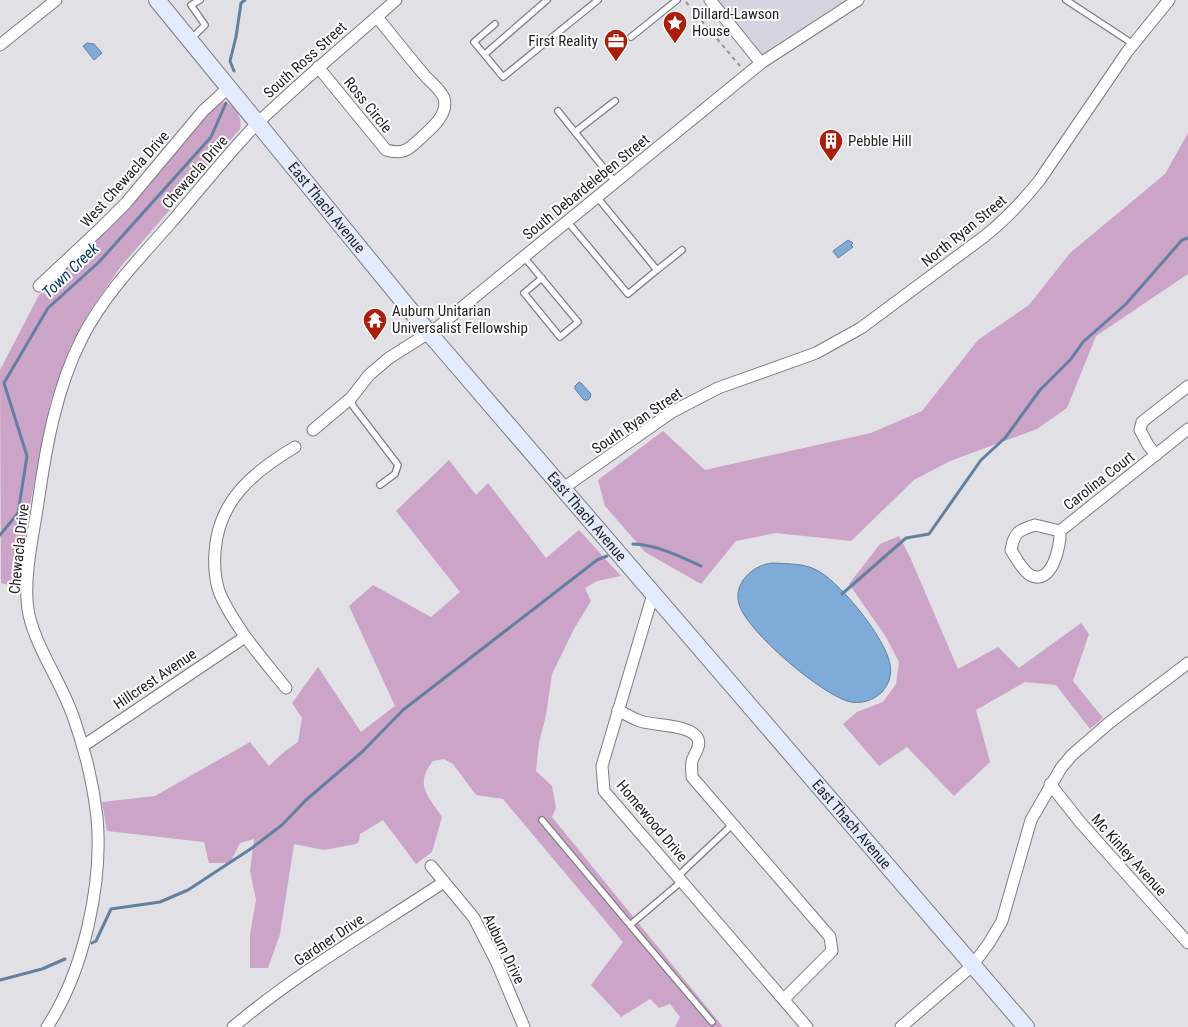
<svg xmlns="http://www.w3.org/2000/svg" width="1188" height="1027" viewBox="0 0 1188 1027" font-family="'Roboto Condensed',sans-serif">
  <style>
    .built { fill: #d4d3df }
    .green { fill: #cca4c8 }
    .water { fill: #7eabd7; stroke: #6281a0 }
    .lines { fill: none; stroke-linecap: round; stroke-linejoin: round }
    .stream { stroke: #6281a0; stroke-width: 3 }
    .lane-casing { stroke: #7c7c80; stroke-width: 8 }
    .street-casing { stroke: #7c7c80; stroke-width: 13 }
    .secondary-casing { stroke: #7c7c80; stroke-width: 18 }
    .path { stroke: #939397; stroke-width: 2; stroke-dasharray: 4 4; stroke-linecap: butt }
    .lane { stroke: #fff; stroke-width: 5.5 }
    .street { stroke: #fff; stroke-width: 11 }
    .secondary { stroke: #e4ebff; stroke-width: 16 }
    .labels { text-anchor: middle; stroke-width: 4; stroke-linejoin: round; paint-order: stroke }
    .poi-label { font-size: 15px; fill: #1f1f20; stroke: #fff; text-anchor: start }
    .street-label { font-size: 15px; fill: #1f1f20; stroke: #fff }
    .water-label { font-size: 16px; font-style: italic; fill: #00355d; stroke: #fff }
  </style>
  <rect width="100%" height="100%" fill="#e0e0e5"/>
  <path class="built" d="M714,0H847L761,63Z"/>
  <g class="green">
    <path d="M224,102C235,104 243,119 240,129L122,265L91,309L70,347L51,400L27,519L20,578C14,585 10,586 1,583L0,370L39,295L105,231L207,114L218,104Z"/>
    <path d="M1188,133V274L1096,336L1067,408L1037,429L950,461L914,480L851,541L776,533L736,541L701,584L645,552L605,506L598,480L663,431L705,470L871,433L922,411L978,340L1029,305L1070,253L1165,174Z"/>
    <path d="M449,460L476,495L488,483L546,558L579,530L621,576L597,581L585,588L591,601L574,629L552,674L546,715L539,743L536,771L552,786L556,808L552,817L723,1027H675L680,1017L670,1004L659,1008L650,999L621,1017L591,985L623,942L503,799L476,795L453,764L444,759L433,761C414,785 428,796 442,817L432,852L416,864L383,820L360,834L359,841L356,844L324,850L294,844L280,934L268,968H250V934L256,900L250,871L254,839L240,843L230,863H209L204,842L107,831L102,802L155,796L250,742L269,766L285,751L298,742L302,718L292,703L318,667L361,732L395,706L349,606L373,585L431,617L460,592L396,511Z"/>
    <path d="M899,536L910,557L958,669L998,647L1019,668L1081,623L1089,634L1073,681L1103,718L1090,729L1056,685L1025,682L976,710L990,762L954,796L907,747L879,766L843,724L857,712L883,702L896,684L899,662L886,637L849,584L880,544Z"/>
  </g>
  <g class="water">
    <path d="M87,43L94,44L102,53L94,60L83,46Z"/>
    <path d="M848,240L853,243L851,245L853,247L838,258L833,251Z"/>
    <path d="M579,382L581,383L591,394L590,398L588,400H584L575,389V386Z"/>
    <path d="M772,563C789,564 806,563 820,572C843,586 885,638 890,664C892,675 889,684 882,692C874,700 862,704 851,702C824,697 746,631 739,604C733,583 753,565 772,563Z"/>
  </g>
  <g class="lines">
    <g class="stream">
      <path d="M234,71L230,61L236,37L241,3L245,0"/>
      <path d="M0,535L18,513L27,456L4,383L48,308L99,262L211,137L226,103"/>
      <path d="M633,544C658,545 679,556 701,566"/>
      <path d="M842,594L906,538L929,534L981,460L1005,438L1040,390L1071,359L1083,342L1126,304L1182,240L1188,238"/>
      <path d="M92,943L96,941L111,909L160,902L188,890L252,848L282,825L306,800L362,752L403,710L597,560L607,556"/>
      <path d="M0,980L42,969L65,959"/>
    </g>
    <defs>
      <g id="lane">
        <path d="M1066,0L1133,44"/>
        <path d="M495,24L474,42L503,77L598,0"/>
        <path d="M631,37L677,0"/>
        <path d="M191,39L205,25L191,5L200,0"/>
        <path d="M485,54L547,0"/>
        <path d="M558,111L615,182"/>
        <path d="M575,132L615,101"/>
        <path d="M567,221L628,294L657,270L597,197"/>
        <path d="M524,257L578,322L560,337L524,293L542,278"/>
        <path d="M657,270L682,250"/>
        <path d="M351,398L353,406L398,465L395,474L380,485"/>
        <path d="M542,820L630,925"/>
        <path d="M678,876L733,824"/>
        <path d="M682,881L630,925L712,1022"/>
      </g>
      <g id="street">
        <path d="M710,0L761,63"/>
        <path d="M0,45L56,0"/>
        <path d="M318,67L386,150C405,155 409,149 423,136C433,127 449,113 444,98C440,89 432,83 426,77C409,57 393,37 377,17"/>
        <path d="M39,286L102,227L126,203L203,111L228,88"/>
        <path d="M313,430L351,398L369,375L389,358L438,327L761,63L858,0"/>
        <path d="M1156,455L1148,445L1140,430L1142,422L1188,386"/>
        <path d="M562,489L672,412L718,388L816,353L861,328L985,236C1005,220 1022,202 1039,181L1127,52L1169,0"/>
        <path d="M1035,525L1060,531C1061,545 1052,587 1030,575C1022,570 1016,558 1011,550C1014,533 1018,530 1035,525Z"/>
        <path d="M1060,531L1188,429"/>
        <path d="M653,594L602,766L604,791L807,1027"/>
        <path d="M286,688C262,658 236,629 220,594C215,581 214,566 215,552C218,501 253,472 295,447"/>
        <path d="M618,710C625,714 632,718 640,721C654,726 692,724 698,739C701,747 694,754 692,761C691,766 692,772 692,777L830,937L832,951L784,999"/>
        <path d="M83,746L245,637"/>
        <path d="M1050,784L1080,822L1188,943"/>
        <path d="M431,866L474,918L497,963L524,1027"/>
        <path d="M47,1027C84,971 103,883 97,817C93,783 85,750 74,719C62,683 38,652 29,615C22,582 33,537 38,503C46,447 56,389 82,338C104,295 137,261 169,225C196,194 222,161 250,131C262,118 276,106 289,94C324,62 360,32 396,0"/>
        <path d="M233,1027C298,972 373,929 444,882"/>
        <path d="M901,1027L972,966L989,943L1002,921L1031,820L1061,768L1072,755L1109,723L1188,663"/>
      </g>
      <g id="secondary">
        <path id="s1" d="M157,0L429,333L1026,1027"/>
      </g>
    </defs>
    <use href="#lane" class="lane-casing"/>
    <use href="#street" class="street-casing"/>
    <use href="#secondary" class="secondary-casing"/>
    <path class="path" d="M686,2L740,66"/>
    <use href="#lane" class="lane"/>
    <use href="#street" class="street"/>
    <use href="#secondary" class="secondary"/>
  </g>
  <defs>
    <symbol id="sight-pin" viewBox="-11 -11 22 30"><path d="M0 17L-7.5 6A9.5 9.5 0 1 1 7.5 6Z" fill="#ac1d0b" stroke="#fff"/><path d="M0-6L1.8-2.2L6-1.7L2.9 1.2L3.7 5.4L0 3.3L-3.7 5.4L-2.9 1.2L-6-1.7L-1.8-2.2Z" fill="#fff"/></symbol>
    <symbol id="office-pin" viewBox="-11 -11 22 30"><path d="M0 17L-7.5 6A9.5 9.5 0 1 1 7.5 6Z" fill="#ac1d0b" stroke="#fff"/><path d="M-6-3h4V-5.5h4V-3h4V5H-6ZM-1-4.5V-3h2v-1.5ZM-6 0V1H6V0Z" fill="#fff"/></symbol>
    <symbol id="building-pin" viewBox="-11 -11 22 30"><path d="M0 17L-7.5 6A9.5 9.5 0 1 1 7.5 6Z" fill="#ac1d0b" stroke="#fff"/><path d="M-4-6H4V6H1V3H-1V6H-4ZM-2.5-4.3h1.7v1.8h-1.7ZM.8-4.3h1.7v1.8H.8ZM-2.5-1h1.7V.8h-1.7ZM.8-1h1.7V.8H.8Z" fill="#fff"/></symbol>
    <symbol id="temple-pin" viewBox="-11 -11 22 30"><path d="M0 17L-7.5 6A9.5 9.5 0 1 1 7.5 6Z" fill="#ac1d0b" stroke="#fff"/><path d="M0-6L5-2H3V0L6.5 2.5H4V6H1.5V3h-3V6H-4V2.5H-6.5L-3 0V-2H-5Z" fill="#fff"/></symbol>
  </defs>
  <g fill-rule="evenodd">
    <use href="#sight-pin" x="661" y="9" width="28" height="38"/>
    <use href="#office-pin" x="602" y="27" width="28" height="38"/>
    <use href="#building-pin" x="817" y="127" width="28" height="38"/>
    <use href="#temple-pin" x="361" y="306" width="28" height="38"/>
  </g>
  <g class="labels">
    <g class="poi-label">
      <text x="692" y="19">Dillard-Lawson<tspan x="692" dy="17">House</tspan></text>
      <text x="598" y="46" text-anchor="end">First Reality</text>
      <text x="848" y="146">Pebble Hill</text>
      <text x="392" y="316">Auburn Unitarian<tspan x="392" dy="17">Universalist Fellowship</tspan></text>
    </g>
    <g class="street-label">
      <text transform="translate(305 60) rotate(-42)" y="5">South Ross Street</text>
      <text transform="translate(368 105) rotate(51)" y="5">Ross Circle</text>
      <text transform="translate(195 172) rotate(-49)" y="5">Chewacla Drive</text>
      <text transform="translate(125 179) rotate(-48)" y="5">West Chewacla Drive</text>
      <text transform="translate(586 187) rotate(-39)" y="5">South Debardeleben Street</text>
      <text dy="5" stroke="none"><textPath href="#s1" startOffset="268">East Thach Avenue</textPath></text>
      <text transform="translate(964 231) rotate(-39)" y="5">North Ryan Street</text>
      <text transform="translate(637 421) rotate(-34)" y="5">South Ryan Street</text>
      <text transform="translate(1099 481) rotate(-38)" y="5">Carolina Court</text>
      <text dy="5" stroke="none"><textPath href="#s1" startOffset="672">East Thach Avenue</textPath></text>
      <text transform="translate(19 549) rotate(-84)" y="5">Chewacla Drive</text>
      <text transform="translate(155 679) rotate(-34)" y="5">Hillcrest Avenue</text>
      <text transform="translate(652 821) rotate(50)" y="5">Homewood Drive</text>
      <text dy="5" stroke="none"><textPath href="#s1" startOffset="1078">East Thach Avenue</textPath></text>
      <text transform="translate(1129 855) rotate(48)" y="5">Mc Kinley Avenue</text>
      <text transform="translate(329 940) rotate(-34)" y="5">Gardner Drive</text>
      <text transform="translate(504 949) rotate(64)" y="5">Auburn Drive</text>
    </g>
    <g class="water-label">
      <text transform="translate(70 270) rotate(-44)" y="6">Town Creek</text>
    </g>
  </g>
</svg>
